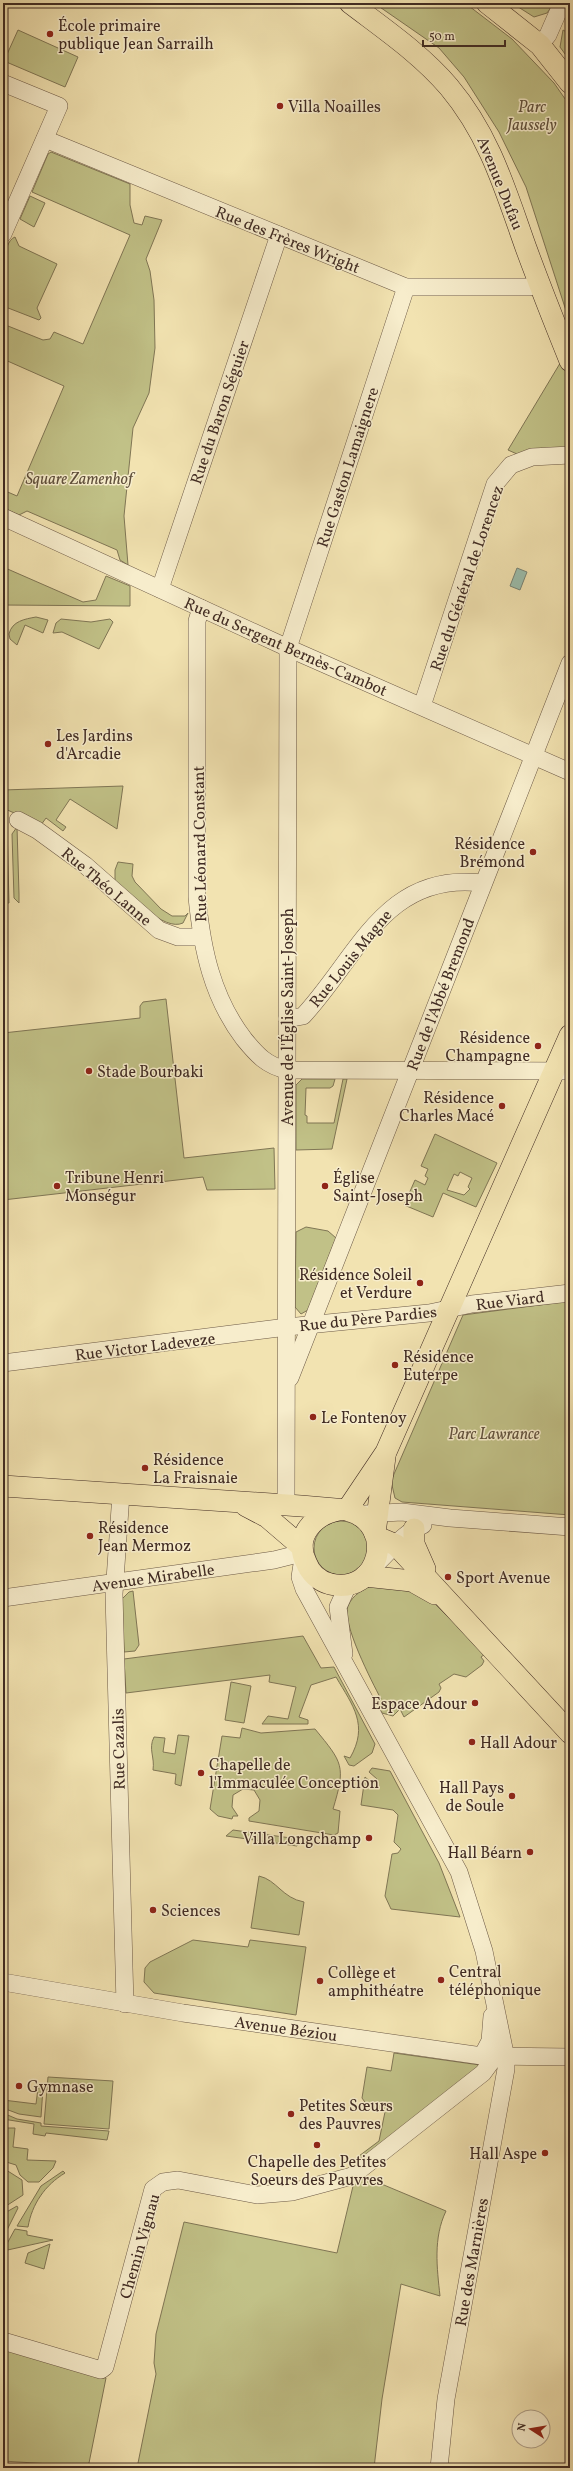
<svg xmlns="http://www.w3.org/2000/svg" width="573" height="2471" viewBox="0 0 573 2471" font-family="Vollkorn,serif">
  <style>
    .green { fill: #c1c187; stroke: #807655; fill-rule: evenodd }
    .water { fill: #9bbead; stroke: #778376 }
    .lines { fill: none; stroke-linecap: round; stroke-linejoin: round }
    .minor-casing { stroke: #6c5946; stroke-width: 18 }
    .major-casing { stroke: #402b23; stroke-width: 22 }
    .minor { stroke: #f7edcc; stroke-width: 17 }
    .major { stroke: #f2e3b1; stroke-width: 21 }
    .poi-dot { fill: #8f2418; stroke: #f7edcc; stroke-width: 1.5 }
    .labels { text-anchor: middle; stroke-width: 3; stroke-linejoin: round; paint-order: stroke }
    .poi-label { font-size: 16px; fill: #402b23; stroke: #f7edcc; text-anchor: start }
    .park-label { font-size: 16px; font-style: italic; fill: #60503c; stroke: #f7edcc }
    .street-label { font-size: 16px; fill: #402b23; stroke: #f7edcc }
  </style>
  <rect width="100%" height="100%" fill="#f2e3b1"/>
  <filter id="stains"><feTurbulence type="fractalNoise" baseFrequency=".005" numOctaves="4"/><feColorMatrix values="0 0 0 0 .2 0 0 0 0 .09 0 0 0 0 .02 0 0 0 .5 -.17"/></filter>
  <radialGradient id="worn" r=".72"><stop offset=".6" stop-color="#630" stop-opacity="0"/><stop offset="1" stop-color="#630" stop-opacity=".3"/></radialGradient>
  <g class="green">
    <path d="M374,3H465L512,39L554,83L570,106V323L526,187L499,132L464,77L439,48Z"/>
    <path d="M512,3H554L547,13L534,17Z"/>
    <path d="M18,30L78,57L65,87L4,61Z"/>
    <path d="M563,30L570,34L567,46L570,50V61L560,47Z"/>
    <path d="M51,152L130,184V205L134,223L142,225L145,216L162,220L146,259L150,271L154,300L155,348L149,393L133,428L124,516L128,565L120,560L117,550L27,511L19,515L3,508V490L17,496L64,386L3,359V324L43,340L50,339L54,332L83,344L130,235L32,192L48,154Z"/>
    <path d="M30,196L45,203L34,227L20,219Z"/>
    <path d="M15,237L19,246L57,264L37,308L41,318L39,320L3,306C3,291 0,242 15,237Z"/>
    <path d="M562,360L570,373V448L536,449L517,454L508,450Z"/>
    <path d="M3,567L83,602L96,600L106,576L130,586V606L3,605Z"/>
    <path d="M36,617L48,620L43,633L25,625L17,645L10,639L9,634C12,621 25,619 36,617Z"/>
    <path d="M61,619L91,622L110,619L113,622L99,649L62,632L53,633L56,623Z"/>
    <path d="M123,786L117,829L70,799L56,820L66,827L63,831L46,818L41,825L3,808V790Z"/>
    <path d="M7,826L9,903H3V830Z"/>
    <path d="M17,827L19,894V903L14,898L12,834Z"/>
    <path d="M118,862L133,864L132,876L135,882L161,909L172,916H185L188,913L183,923C164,932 130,895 115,883V870Z"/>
    <path d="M166,999L184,1158L274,1148L275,1189L207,1190L203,1177L3,1200V1033L140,1018V1006L143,1002Z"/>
    <path d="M302,1079H335L333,1086L330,1088H306L305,1115L307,1116V1123H334L343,1079H347L332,1149L296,1150V1085Z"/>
    <path d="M435,1134L497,1163L476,1207L443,1193L433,1217L404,1205L415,1180L425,1185L428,1178L425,1176L428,1169L421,1166ZM460,1172L472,1178L468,1187L470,1189L464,1195L447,1190L454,1174L458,1176Z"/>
    <path d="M306,1227L328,1231L336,1238L308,1310L301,1314L295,1307L296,1232Z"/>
    <path d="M570,1301V1515L402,1502L395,1498L391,1481L463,1315Z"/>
    <circle cx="341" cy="1548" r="27"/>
    <path d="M374,1584L425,1594L485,1654L481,1657L484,1661L482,1665L466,1677L454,1674L439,1684L441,1688L439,1692L404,1717L400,1709L393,1716L382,1713L377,1705L381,1699C372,1682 341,1622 348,1606C353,1594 363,1590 374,1584Z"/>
    <path d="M133,1591L139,1645L135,1651L124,1652L122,1599L129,1592Z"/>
    <path d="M303,1636L321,1668L334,1667L375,1744L372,1753L354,1766L349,1765L344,1756L350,1758C369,1725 353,1706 336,1677L311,1685L299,1717L308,1720V1724H262L268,1716L288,1719L296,1687L269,1682L270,1675L126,1693L124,1659Z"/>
    <path d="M231,1682L251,1686L244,1723L225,1720Z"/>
    <path d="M242,1728L261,1733L315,1729C343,1763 346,1766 333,1809L340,1811L338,1833L334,1835L249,1821V1818L259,1811L260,1800L254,1790L243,1789L233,1795L232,1807L238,1816H233L232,1819L218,1816L210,1809L222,1736L240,1738Z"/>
    <path d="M178,1735L189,1736L181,1786L175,1784L176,1774L153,1770C155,1757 148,1749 154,1737L165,1738L163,1752L175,1754Z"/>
    <path d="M372,1768L390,1771L439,1863L460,1917L391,1909L385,1896L392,1854L398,1853L401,1849L394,1842L398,1815L393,1810L361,1805L365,1777L373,1784L377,1779L369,1772Z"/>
    <path d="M233,1830L298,1839L297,1846L226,1836Z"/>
    <path d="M259,1876C277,1880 282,1898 304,1902L299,1935L251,1928Z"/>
    <path d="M193,1940L248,1947L250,1940L306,1947L296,2015L154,1993L144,1982L145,1968L150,1962Z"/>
    <path d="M394,2053L480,2065L364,2163L359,2156L379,2141L385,2112L369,2108L362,2098L367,2067L391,2071Z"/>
    <path d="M48,2077L113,2081L109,2129L44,2124Z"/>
    <path d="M38,2088H43L41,2117L19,2114L3,2108V2100L36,2104Z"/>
    <path d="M3,2113L17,2119L41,2123V2126L109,2131L107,2140L46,2133L45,2136L33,2134L34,2124L3,2119Z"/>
    <path d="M3,2128H15L13,2147L28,2149L27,2160L56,2161L53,2168L39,2182H28L20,2175L16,2165L3,2161Z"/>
    <path d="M3,2168L22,2180L23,2195L3,2208Z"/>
    <path d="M63,2171L65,2173C45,2185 32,2204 28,2227L17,2226L41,2186Z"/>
    <path d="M360,2175L446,2211C433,2238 437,2268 440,2296L401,2284L382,2399L374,2468H137L156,2374L154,2363L156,2334L184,2222L337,2253L354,2182Z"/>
    <path d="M17,2206L18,2208L3,2238V2214Z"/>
    <path d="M15,2229L27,2231V2235L53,2240L3,2251Z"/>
    <path d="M50,2244L44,2269L25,2263L28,2253Z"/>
    <path d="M3,2347L106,2378L89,2463L82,2466L3,2461Z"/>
  </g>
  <path class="water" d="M517,568L527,572L520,590L510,586Z"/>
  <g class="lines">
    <defs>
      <g id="minor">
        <path d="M540,45L548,35L562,3"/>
        <path d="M3,83L59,106L3,234"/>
        <path d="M45,139L406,287H529L540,284"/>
        <path d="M3,517L288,648L570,772"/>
        <path d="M160,589L279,235"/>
        <path d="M201,608L197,621V897C202,949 212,997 244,1039C257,1055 267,1066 287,1070L570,1071"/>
        <path d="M422,706L495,484L511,465L532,457L570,455"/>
        <path d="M18,820L37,830L85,865L159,930L178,937H201"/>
        <path d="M287,1019L303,1016C358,957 385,871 482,883"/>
        <path d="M3,1363L287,1327L429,1313L472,1304L570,1293"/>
        <path d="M290,1378L570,663"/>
        <path d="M121,1494L114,1594L125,2004"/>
        <path d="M286,1506L288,648L406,287"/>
        <path d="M365,1514L402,1512L450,1518L570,1527"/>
        <path d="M303,1558L300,1577L304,1589L459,1872L484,1951L506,2058V2069L446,2399L439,2468"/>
        <path d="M373,1567C389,1553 402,1533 423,1525"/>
        <path d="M3,1598L274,1560L302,1553"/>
        <path d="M344,1654L338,1607L348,1585"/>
        <path d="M3,1982L183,2013L482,2056L570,2057"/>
        <path d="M482,2056L490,2041L492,2016"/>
        <path d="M3,2341L101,2370L105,2367L153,2189L163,2182L178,2180L257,2195L292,2192L352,2176L483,2073L494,2058"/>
      </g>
      <g id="major">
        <path d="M350,3C384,29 421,54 449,87C490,136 505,189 526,248C540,286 555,324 570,361"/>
        <path d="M487,3L540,45L570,83"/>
        <path d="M3,1486L301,1506L347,1510C398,1524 380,1596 330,1584C319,1581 310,1573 306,1562C293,1536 315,1514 339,1510"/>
        <path d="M246,1506L267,1517L302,1547"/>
        <path d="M347,1510L386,1452L570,1035"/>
        <path d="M414,1529V1544L425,1569"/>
        <path d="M375,1533L385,1457"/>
        <path d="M377,1537L396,1545L570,1733"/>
        <path d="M365,1576L412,1581L435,1594"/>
      </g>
    </defs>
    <use href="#minor" class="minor-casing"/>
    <use href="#major" class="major-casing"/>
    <use href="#minor" class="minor"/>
    <use href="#major" class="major"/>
  </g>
  <g class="poi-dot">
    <circle cx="50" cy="34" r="4"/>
    <circle cx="280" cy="106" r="4"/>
    <circle cx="48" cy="744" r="4"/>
    <circle cx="533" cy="852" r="4"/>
    <circle cx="538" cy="1046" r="4"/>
    <circle cx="89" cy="1071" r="4"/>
    <circle cx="502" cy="1106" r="4"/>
    <circle cx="57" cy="1186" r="4"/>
    <circle cx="325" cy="1186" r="4"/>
    <circle cx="420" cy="1283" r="4"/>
    <circle cx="395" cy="1365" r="4"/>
    <circle cx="313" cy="1417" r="4"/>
    <circle cx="145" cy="1468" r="4"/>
    <circle cx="90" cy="1536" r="4"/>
    <circle cx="448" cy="1577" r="4"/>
    <circle cx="475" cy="1703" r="4"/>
    <circle cx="472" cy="1742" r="4"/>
    <circle cx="201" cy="1773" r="4"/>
    <circle cx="512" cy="1796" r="4"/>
    <circle cx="369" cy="1838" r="4"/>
    <circle cx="530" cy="1852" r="4"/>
    <circle cx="153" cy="1910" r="4"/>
    <circle cx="441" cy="1980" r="4"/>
    <circle cx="320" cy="1981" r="4"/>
    <circle cx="19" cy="2086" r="4"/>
    <circle cx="291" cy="2114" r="4"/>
    <circle cx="317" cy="2145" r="4"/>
    <circle cx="545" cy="2153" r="4"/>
  </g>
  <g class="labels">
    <g class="poi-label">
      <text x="58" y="31">École primaire<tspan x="58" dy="18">publique Jean Sarrailh</tspan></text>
      <text x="288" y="112">Villa Noailles</text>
      <text x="56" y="741">Les Jardins<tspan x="56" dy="18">d'Arcadie</tspan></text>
      <text x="525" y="849" text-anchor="end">Résidence<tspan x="525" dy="18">Brémond</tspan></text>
      <text x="530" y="1043" text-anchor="end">Résidence<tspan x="530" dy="18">Champagne</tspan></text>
      <text x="97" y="1077">Stade Bourbaki</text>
      <text x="494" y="1103" text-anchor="end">Résidence<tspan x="494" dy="18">Charles Macé</tspan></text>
      <text x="65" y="1183">Tribune Henri<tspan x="65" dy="18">Monségur</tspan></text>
      <text x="333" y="1183">Église<tspan x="333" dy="18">Saint-Joseph</tspan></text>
      <text x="412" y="1280" text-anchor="end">Résidence Soleil<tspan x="412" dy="18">et Verdure</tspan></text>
      <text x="403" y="1362">Résidence<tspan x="403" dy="18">Euterpe</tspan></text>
      <text x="321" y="1423">Le Fontenoy</text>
      <text x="153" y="1465">Résidence<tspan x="153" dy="18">La Fraisnaie</tspan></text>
      <text x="98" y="1533">Résidence<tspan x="98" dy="18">Jean Mermoz</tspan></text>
      <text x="456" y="1583">Sport Avenue</text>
      <text x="467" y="1709" text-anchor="end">Espace Adour</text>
      <text x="480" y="1748">Hall Adour</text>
      <text x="209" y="1770">Chapelle de<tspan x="209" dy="18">l'Immaculée Conception</tspan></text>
      <text x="504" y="1793" text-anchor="end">Hall Pays<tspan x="504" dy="18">de Soule</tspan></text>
      <text x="361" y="1844" text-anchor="end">Villa Longchamp</text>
      <text x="522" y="1858" text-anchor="end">Hall Béarn</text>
      <text x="161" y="1916">Sciences</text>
      <text x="449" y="1977">Central<tspan x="449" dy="18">téléphonique</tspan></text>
      <text x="328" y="1978">Collège et<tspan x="328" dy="18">amphithéatre</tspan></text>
      <text x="27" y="2092">Gymnase</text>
      <text x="299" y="2111">Petites Sœurs<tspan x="299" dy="18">des Pauvres</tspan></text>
      <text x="537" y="2159" text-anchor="end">Hall Aspe</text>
      <text x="317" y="2167" text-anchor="middle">Chapelle des Petites<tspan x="317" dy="18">Soeurs des Pauvres</tspan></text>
    </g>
    <g class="park-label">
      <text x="532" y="112">Parc<tspan x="532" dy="18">Jaussely</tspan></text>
      <text x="79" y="484">Square Zamenhof</text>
      <text x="494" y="1439">Parc Lawrance</text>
    </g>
    <g class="street-label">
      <text transform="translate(501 183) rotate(68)" y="6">Avenue Dufau</text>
      <text transform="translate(288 239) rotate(22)" y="6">Rue des Frères Wright</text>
      <text transform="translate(219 412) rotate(-71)" y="6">Rue du Baron Séguier</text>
      <text transform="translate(347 467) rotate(-72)" y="6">Rue Gaston Lamaignere</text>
      <text transform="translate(466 578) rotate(-71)" y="6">Rue du Général de Lorencez</text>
      <text transform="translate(286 646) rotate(24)" y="6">Rue du Sergent Bernès-Cambot</text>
      <text transform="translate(199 844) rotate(-91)" y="6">Rue Léonard Constant</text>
      <text transform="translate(107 886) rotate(40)" y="6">Rue Théo Lanne</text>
      <text transform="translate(350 958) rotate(-51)" y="6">Rue Louis Magne</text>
      <text transform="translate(440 994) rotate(-69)" y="6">Rue de l'Abbé Bremond</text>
      <text transform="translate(287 1017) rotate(-90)" y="6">Avenue de l'Église Saint-Joseph</text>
      <text transform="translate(510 1300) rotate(-7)" y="6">Rue Viard</text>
      <text transform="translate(368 1318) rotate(-6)" y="6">Rue du Père Pardies</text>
      <text transform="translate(145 1346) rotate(-7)" y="6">Rue Victor Ladeveze</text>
      <text transform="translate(153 1577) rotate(-8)" y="6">Avenue Mirabelle</text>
      <text transform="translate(118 1749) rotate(-91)" y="6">Rue Cazalis</text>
      <text transform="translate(286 2028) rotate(8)" y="6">Avenue Béziou</text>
      <text transform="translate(139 2246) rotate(-74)" y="6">Chemin Vignau</text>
      <text transform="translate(471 2262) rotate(-80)" y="6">Rue des Marnières</text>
    </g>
  </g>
  <rect width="573" height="2471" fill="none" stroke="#f2e3b1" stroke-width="16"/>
  <rect x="4" y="4" width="565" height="2463" fill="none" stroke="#402b23" stroke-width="2"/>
  <rect x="8" y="8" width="557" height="2455" fill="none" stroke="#402b23"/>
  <g transform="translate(531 2429) rotate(282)"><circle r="19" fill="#f7edcc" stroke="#ae9f88"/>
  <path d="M0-3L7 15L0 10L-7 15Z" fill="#8f2418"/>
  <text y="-6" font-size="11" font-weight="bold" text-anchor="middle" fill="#402b23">N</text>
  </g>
  <path d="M423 40v6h82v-6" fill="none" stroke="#402b23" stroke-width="2"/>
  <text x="429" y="40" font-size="12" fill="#402b23" stroke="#f7edcc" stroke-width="3" paint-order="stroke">50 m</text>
  <rect width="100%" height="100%" filter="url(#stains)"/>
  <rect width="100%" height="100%" fill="url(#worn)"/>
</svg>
